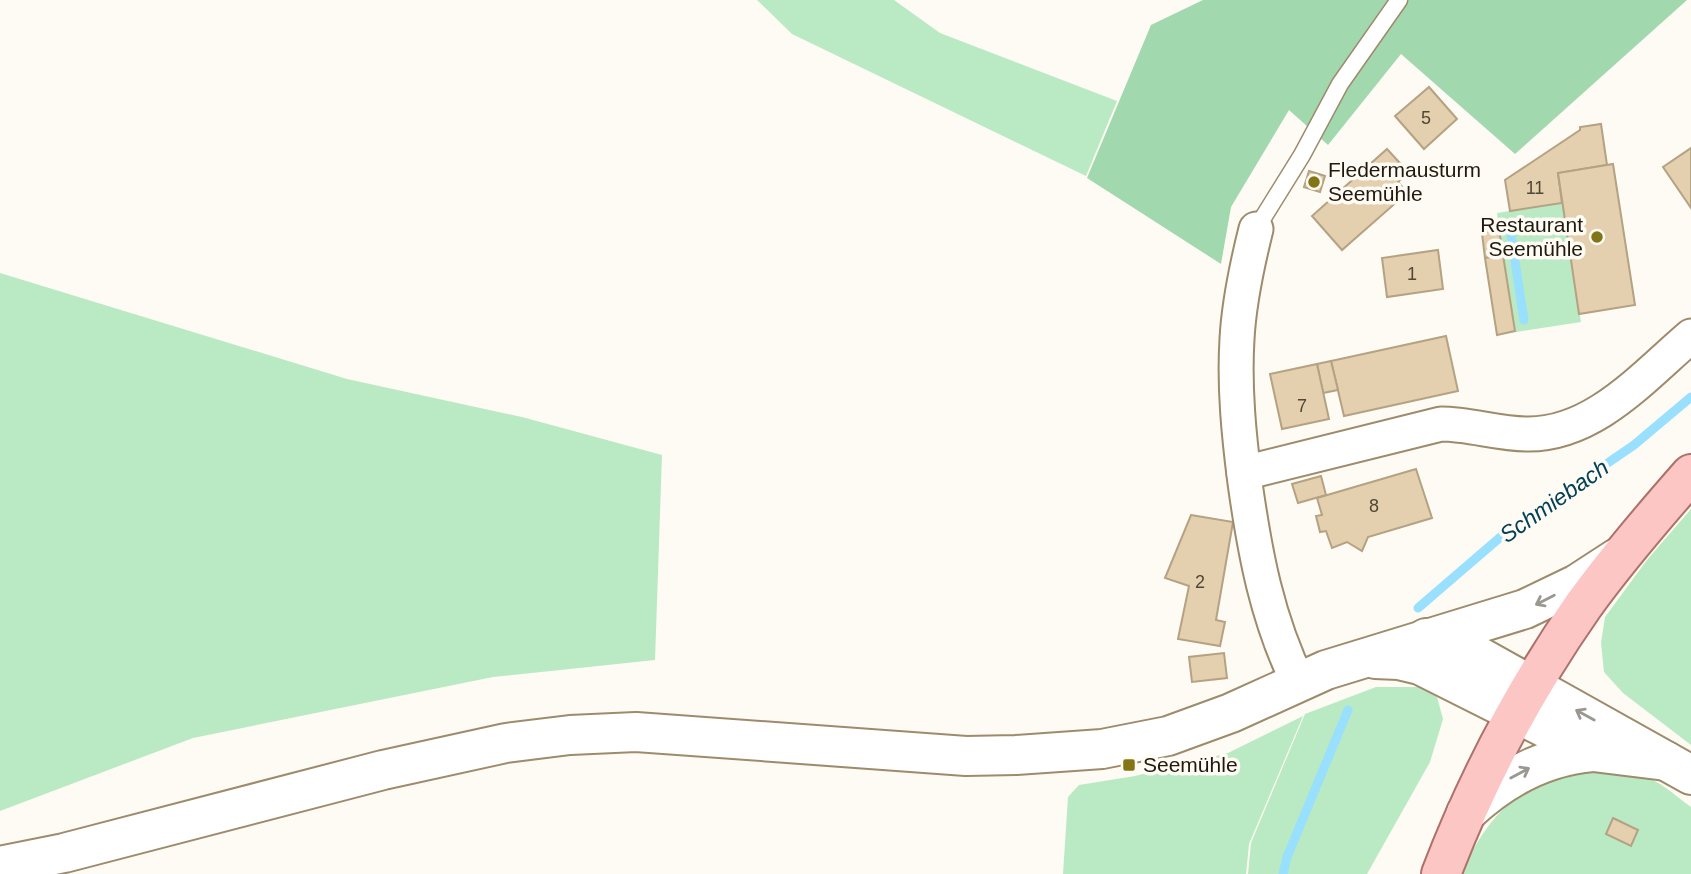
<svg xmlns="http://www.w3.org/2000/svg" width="1691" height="874" viewBox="0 0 1691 874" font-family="Arial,sans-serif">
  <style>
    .green { fill: #baeac3 }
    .forest { fill: #a2d8ae }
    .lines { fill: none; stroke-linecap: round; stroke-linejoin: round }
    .stream { stroke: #99dffe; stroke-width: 9 }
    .building { fill: #e4d0af; stroke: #b4a282; stroke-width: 2 }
    .service-casing { stroke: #9d8b6c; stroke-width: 19 }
    .minor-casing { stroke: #9d8b6c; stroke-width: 37 }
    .tertiary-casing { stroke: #9d8b6c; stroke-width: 42 }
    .primary-casing { stroke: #ad7169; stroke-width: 42 }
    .service { stroke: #fff; stroke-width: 16 }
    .minor { stroke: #fff; stroke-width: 33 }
    .tertiary { stroke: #fff; stroke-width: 38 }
    .primary { stroke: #fbc6c3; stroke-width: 38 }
    .oneway { stroke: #9b9892 }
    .poi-dot { fill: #837416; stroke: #fefaf4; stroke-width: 2.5 }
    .labels { text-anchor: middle; stroke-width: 7; stroke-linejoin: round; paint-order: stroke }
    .number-label { font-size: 18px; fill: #514736 }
    .poi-label { font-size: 21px; fill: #20190d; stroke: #fefaf4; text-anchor: start }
    .water-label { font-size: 23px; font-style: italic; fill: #024156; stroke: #fefaf4 }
  </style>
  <rect width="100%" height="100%" fill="#fefaf4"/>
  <g class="green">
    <path d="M757,0H894L940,33L1117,101L1086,176L792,34Z"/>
    <path d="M1562,203L1581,322L1497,335L1485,258L1503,255L1497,213Z"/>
    <path d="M0,273L347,379L522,417L662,455L655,660L493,677L193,738L0,811Z"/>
    <path d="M1691,509V745L1623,693L1604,672L1601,643L1605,617L1647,560Z"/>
    <path d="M1376,687H1420L1437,697L1443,719L1430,762L1367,874H1248L1251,843L1305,714Z"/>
    <path d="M1303,716L1249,844L1246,874H1063L1068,797L1079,785L1135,776L1228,753Z"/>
    <path d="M1590,771C1613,772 1640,771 1660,784C1671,791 1681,800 1691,807V874H1462C1475,839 1502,801 1537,785C1554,777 1572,774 1590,771Z"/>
  </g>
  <path class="forest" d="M1203,0H1687L1515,154L1401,54L1328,145L1289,110L1231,207L1221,264L1087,178L1151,25Z"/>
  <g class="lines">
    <g class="stream">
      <path d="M1511,235L1524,320"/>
      <path d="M1418,608L1504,534L1634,445L1691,397"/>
      <path d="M1283,874L1287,857L1348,710"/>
    </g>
  </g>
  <g class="building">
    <path d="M1429,87L1457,119L1424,149L1395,116Z"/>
    <path d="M1601,124L1607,165L1558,173L1562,203L1510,211L1505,180L1580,130V127Z"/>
    <path d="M1691,148V208L1663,167Z"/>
    <path d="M1387,149L1409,173L1398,182L1407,193L1342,250L1312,216Z"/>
    <path d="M1613,164L1635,305L1579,314L1558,173Z"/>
    <path d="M1309,171L1325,176L1320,192L1304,187Z"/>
    <path d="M1499,230L1503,255L1485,258L1482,233Z"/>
    <path d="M1438,250L1443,289L1387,297L1382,258Z"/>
    <path d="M1503,255L1515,331L1497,335L1485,258Z"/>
    <path d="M1446,336L1458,391L1344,416L1331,361Z"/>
    <path d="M1331,361L1338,390L1323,393L1317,364Z"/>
    <path d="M1317,364L1329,419L1282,429L1270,374Z"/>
    <path d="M1416,469L1432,518L1368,537L1362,551L1347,542L1332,548L1326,531L1320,532L1316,516L1322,515L1317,498Z"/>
    <path d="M1321,476L1326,495L1298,503L1292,484Z"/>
    <path d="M1191,515L1233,522L1216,620L1225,622L1220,646L1178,639L1189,586L1165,578Z"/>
    <path d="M1224,653L1227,678L1192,682L1189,657Z"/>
    <path d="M1613,818L1638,830L1631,846L1606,834Z"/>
  </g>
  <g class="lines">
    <defs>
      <path id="service" d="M1256,229L1302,155L1340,84L1399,0"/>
      <g id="minor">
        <path d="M1256,229C1247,265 1239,301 1237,339C1234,388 1239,436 1245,483C1255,554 1267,619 1299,684"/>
        <path d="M1244,473L1441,424C1470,424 1498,434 1527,434C1594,435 1644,376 1691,336"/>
      </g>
      <g id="tertiary">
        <path d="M1426,638L1440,640L1473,653L1691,775"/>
        <path d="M1375,659L1399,660L1420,665L1593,752L1666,761"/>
        <path d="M1466,813C1502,779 1543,756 1593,752"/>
        <path d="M0,866L64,853L383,770L506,743L570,735L636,732L966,756L1016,755L1102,749L1168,736L1231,713L1326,670L1525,609L1577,584L1617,558"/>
      </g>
      <path id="primary" d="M1441,874C1477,780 1525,689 1583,606C1616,560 1654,516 1691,474"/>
    </defs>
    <use href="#service" class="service-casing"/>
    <use href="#minor" class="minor-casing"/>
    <use href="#tertiary" class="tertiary-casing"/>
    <use href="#primary" class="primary-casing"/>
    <use href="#service" class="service"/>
    <use href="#minor" class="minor"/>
    <use href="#tertiary" class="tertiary"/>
    <use href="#primary" class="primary"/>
  </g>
  <defs><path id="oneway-shaft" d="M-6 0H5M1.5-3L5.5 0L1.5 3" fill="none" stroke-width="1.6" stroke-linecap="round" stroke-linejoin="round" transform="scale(1.75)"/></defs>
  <g class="oneway">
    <use href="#oneway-shaft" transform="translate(1545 600) rotate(153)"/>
    <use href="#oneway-shaft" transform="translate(1585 715) rotate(-151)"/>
    <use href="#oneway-shaft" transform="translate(1520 773) rotate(-28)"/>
  </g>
  <g class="poi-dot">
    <circle cx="1314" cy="182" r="7"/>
    <circle cx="1597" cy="237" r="7"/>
    <rect x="1122" y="758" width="14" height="14" rx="3.5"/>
  </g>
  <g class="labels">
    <g class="number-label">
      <text x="1426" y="124">5</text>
      <text x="1535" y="194">11</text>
      <text x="1412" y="280">1</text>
      <text x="1302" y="412">7</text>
      <text x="1374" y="512">8</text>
      <text x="1200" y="588">2</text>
    </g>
    <g class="poi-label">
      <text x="1328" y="177">Fledermausturm<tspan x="1328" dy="24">Seemühle</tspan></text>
      <text x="1583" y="232" text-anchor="end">Restaurant<tspan x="1583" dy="24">Seemühle</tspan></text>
      <text x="1143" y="772">Seemühle</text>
    </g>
    <g class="water-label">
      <text transform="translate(1554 501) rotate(-35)" y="8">Schmiebach</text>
    </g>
  </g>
</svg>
